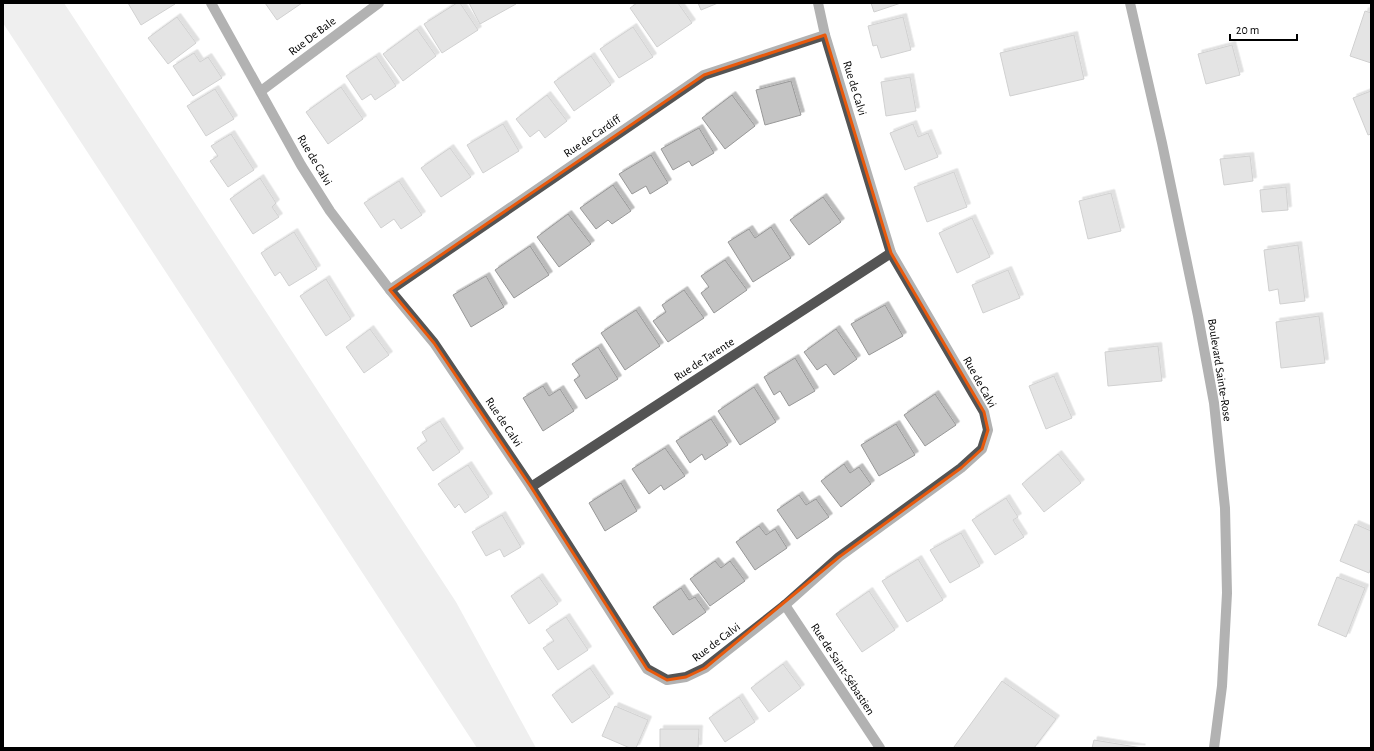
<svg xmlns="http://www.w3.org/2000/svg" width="1374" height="751" viewBox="0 0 1374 751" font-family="'Alegreya Sans',sans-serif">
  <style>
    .green { fill: #dbdbdb }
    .building { fill: #c4c4c4; stroke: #989898; filter: url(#shadow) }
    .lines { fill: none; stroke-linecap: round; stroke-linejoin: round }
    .minor { stroke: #545454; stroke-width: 10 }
    .marked { fill: none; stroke: #e8590c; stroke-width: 3; stroke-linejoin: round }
    .labels { text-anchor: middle; stroke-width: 3; stroke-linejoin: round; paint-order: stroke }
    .street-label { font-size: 12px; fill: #000; stroke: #fff }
  </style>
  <defs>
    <filter id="shadow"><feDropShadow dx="3.5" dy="-3.5" stdDeviation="0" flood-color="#0004"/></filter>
  </defs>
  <rect width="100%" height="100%" fill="#fff"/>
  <path class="green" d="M3,3H64L456,602L536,748H477L3,23Z"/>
  <g class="building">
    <path d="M128,3H174L175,4L141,25Z"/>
    <path d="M265,3H302L277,20Z"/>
    <path d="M457,3H460L478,30L442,53L424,24Z"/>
    <path d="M469,3H516V4L480,24Z"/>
    <path d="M637,3H678L692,23L657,47L630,8Z"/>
    <path d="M698,3H718L701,10Z"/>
    <path d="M871,3H901L874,12Z"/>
    <path d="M1365,11L1371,13V63L1350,56Z"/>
    <path d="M177,17L196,43L168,64L148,38Z"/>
    <path d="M903,17L911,50L881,58L877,45L873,46L868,26Z"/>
    <path d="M633,27L653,57L619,78L600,49Z"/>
    <path d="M417,29L436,56L403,81L383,54Z"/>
    <path d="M1074,35L1084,79L1010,96L1000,53Z"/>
    <path d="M1232,45L1240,75L1206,84L1198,54Z"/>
    <path d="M194,53L200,62L208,57L222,78L193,96L173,66Z"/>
    <path d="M376,56L396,86L375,100L371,94L362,100L346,76Z"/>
    <path d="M591,56L611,85L574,111L554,82Z"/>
    <path d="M910,77L916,111L886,116L881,82Z"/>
    <path d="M791,81L801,115L765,125L756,90Z"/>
    <path d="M341,87L363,119L328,144L306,112Z"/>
    <path d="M215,89L234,119L206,136L187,106Z"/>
    <path d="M1371,91V134L1368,135L1353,98Z"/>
    <path d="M547,95L567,121L545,138L539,130L530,137L516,119Z"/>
    <path d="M732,95L755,126L725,149L702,118Z"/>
    <path d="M503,124L519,151L483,173L467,145Z"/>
    <path d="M913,124L918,137L928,133L938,157L905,170L890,133Z"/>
    <path d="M699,128L714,153L692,166L689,161L673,170L661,149Z"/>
    <path d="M231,134L254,170L228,187L210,161L218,156L211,146Z"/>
    <path d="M450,148L471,177L441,197L421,168Z"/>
    <path d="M651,155L668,183L650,194L646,186L632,194L619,174Z"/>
    <path d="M1250,156L1253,181L1224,185L1220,159Z"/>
    <path d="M954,172L967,207L927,222L914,187Z"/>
    <path d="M260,178L276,203L272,207L279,217L253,234L230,199Z"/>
    <path d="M399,181L422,215L401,229L394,219L381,228L364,203Z"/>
    <path d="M613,185L631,211L612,224L608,220L596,229L580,208Z"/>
    <path d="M1286,187L1288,210L1262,212L1260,190Z"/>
    <path d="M1111,193L1121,231L1088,239L1079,201Z"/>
    <path d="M823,197L841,222L809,245L790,220Z"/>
    <path d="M568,214L591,244L559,267L537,237Z"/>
    <path d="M972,218L990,257L957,273L939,233Z"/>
    <path d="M771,227L791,258L753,282L728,242L749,229L755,238Z"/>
    <path d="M294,232L317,269L289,286L280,272L275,276L261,253Z"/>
    <path d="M1298,245L1305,301L1280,304L1278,289L1269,291L1264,250Z"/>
    <path d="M530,246L549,275L514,298L495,270Z"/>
    <path d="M725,260L747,290L714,313L701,293L709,287L701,276Z"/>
    <path d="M1008,270L1020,298L983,313L972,285Z"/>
    <path d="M486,276L504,307L471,327L453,295Z"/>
    <path d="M326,279L351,319L326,336L300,296Z"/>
    <path d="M684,290L704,318L668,342L653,321L666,312L662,305Z"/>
    <path d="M885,305L903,336L869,355L851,324Z"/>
    <path d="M636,310L660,346L625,370L601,333Z"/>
    <path d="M1319,316L1325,363L1281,368L1276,322Z"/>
    <path d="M370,329L389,355L364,373L346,347Z"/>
    <path d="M836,329L857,359L834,375L826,364L817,370L804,352Z"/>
    <path d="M1158,346L1162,381L1108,386L1105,352Z"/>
    <path d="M598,347L618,379L586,399L574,380L580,376L572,364Z"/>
    <path d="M795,358L815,391L789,406L780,391L774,395L764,377Z"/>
    <path d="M1054,376L1072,418L1046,429L1029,386Z"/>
    <path d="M543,386L549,396L560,389L574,411L543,431L523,398Z"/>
    <path d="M754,387L776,422L740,445L718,411Z"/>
    <path d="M935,394L956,425L925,446L904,415Z"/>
    <path d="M711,419L728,445L705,460L702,454L690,463L676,441Z"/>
    <path d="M440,421L460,452L433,471L417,448L427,441L422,432Z"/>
    <path d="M896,424L915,455L879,476L861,445Z"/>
    <path d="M665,448L685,476L664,490L661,485L649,494L632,469Z"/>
    <path d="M1058,454L1081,483L1044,512L1022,484Z"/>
    <path d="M844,464L850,473L859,467L871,484L841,507L821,481Z"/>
    <path d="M468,465L489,497L465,513L459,504L455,508L438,484Z"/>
    <path d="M621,483L637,511L605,531L589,503Z"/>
    <path d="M799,495L806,505L816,499L829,517L797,539L777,510Z"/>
    <path d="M1006,498L1018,517L1013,520L1024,537L995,555L972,520Z"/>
    <path d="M502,515L521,547L504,557L500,549L486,556L472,532Z"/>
    <path d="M1355,524L1371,531V568L1369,573L1340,561Z"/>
    <path d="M759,526L766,535L775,529L787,548L755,570L736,542Z"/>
    <path d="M961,533L980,566L950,583L930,550Z"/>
    <path d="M918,559L943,600L907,622L882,581Z"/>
    <path d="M715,561L721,568L730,561L745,581L710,606L690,579Z"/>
    <path d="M539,577L558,604L529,624L511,596Z"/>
    <path d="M1337,577L1365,588L1346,637L1318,625Z"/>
    <path d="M681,588L689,600L695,597L706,612L673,635L653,607Z"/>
    <path d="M869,591L895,630L862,652L836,614Z"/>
    <path d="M566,617L588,650L558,670L543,648L554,641L546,630Z"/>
    <path d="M783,664L801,688L769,712L751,688Z"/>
    <path d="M590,668L610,697L572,723L552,695Z"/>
    <path d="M1002,681L1056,719L1034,748H956L954,747Z"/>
    <path d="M739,697L755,722L725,742L709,718Z"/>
    <path d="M615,706L648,720L636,748H630L602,736Z"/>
    <path d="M660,729H699L698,748H660Z"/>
    <path d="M1094,740L1142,748H1092Z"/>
  </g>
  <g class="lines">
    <g class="minor">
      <path d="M211,3L301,165L330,211L390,290L434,343L531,487L647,669L667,680L686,677L705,668L785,605L839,557L961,468L982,449L988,430L984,412L891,253L825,35L818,3"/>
      <path d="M1130,3L1162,143L1198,316L1214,403L1225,508L1227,593L1222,686L1214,748"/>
      <path d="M261,91L379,3"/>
      <path d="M390,290L704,75L825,35"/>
      <path d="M531,487L891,253"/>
      <path d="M785,605L880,748"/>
    </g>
  </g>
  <path d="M0 0H1374V751H0ZM825,35L891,253L984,412L988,430L982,449L961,468L839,557L705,668L686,677L667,680L647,669L531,487L434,343L390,290L704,75Z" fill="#fff" fill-opacity=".55" fill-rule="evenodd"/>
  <path class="marked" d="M825,35L891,253L984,412L988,430L982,449L961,468L839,557L705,668L686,677L667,680L647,669L531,487L434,343L390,290L704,75Z"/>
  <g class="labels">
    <g class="street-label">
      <text transform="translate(312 36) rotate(-37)" y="4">Rue De Bale</text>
      <text transform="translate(855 88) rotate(73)" y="4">Rue de Calvi</text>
      <text transform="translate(592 136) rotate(-34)" y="4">Rue de Cardiff</text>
      <text transform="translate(315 160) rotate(59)" y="4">Rue de Calvi</text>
      <text transform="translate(704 359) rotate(-33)" y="4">Rue de Tarente</text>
      <text transform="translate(1220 370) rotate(81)" y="4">Boulevard Sainte-Rose</text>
      <text transform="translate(980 382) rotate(61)" y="4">Rue de Calvi</text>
      <text transform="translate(504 422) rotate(56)" y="4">Rue de Calvi</text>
      <text transform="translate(716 642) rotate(-37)" y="4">Rue de Calvi</text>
      <text transform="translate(843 669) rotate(57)" y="4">Rue de Saint-Sébastien</text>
    </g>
  </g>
  <rect width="1374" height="751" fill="none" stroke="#000000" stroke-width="8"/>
  <path d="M1230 34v6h67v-6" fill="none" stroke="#000000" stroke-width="2"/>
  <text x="1236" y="34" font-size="12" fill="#000000" stroke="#ffffff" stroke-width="3" paint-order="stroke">20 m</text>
</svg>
